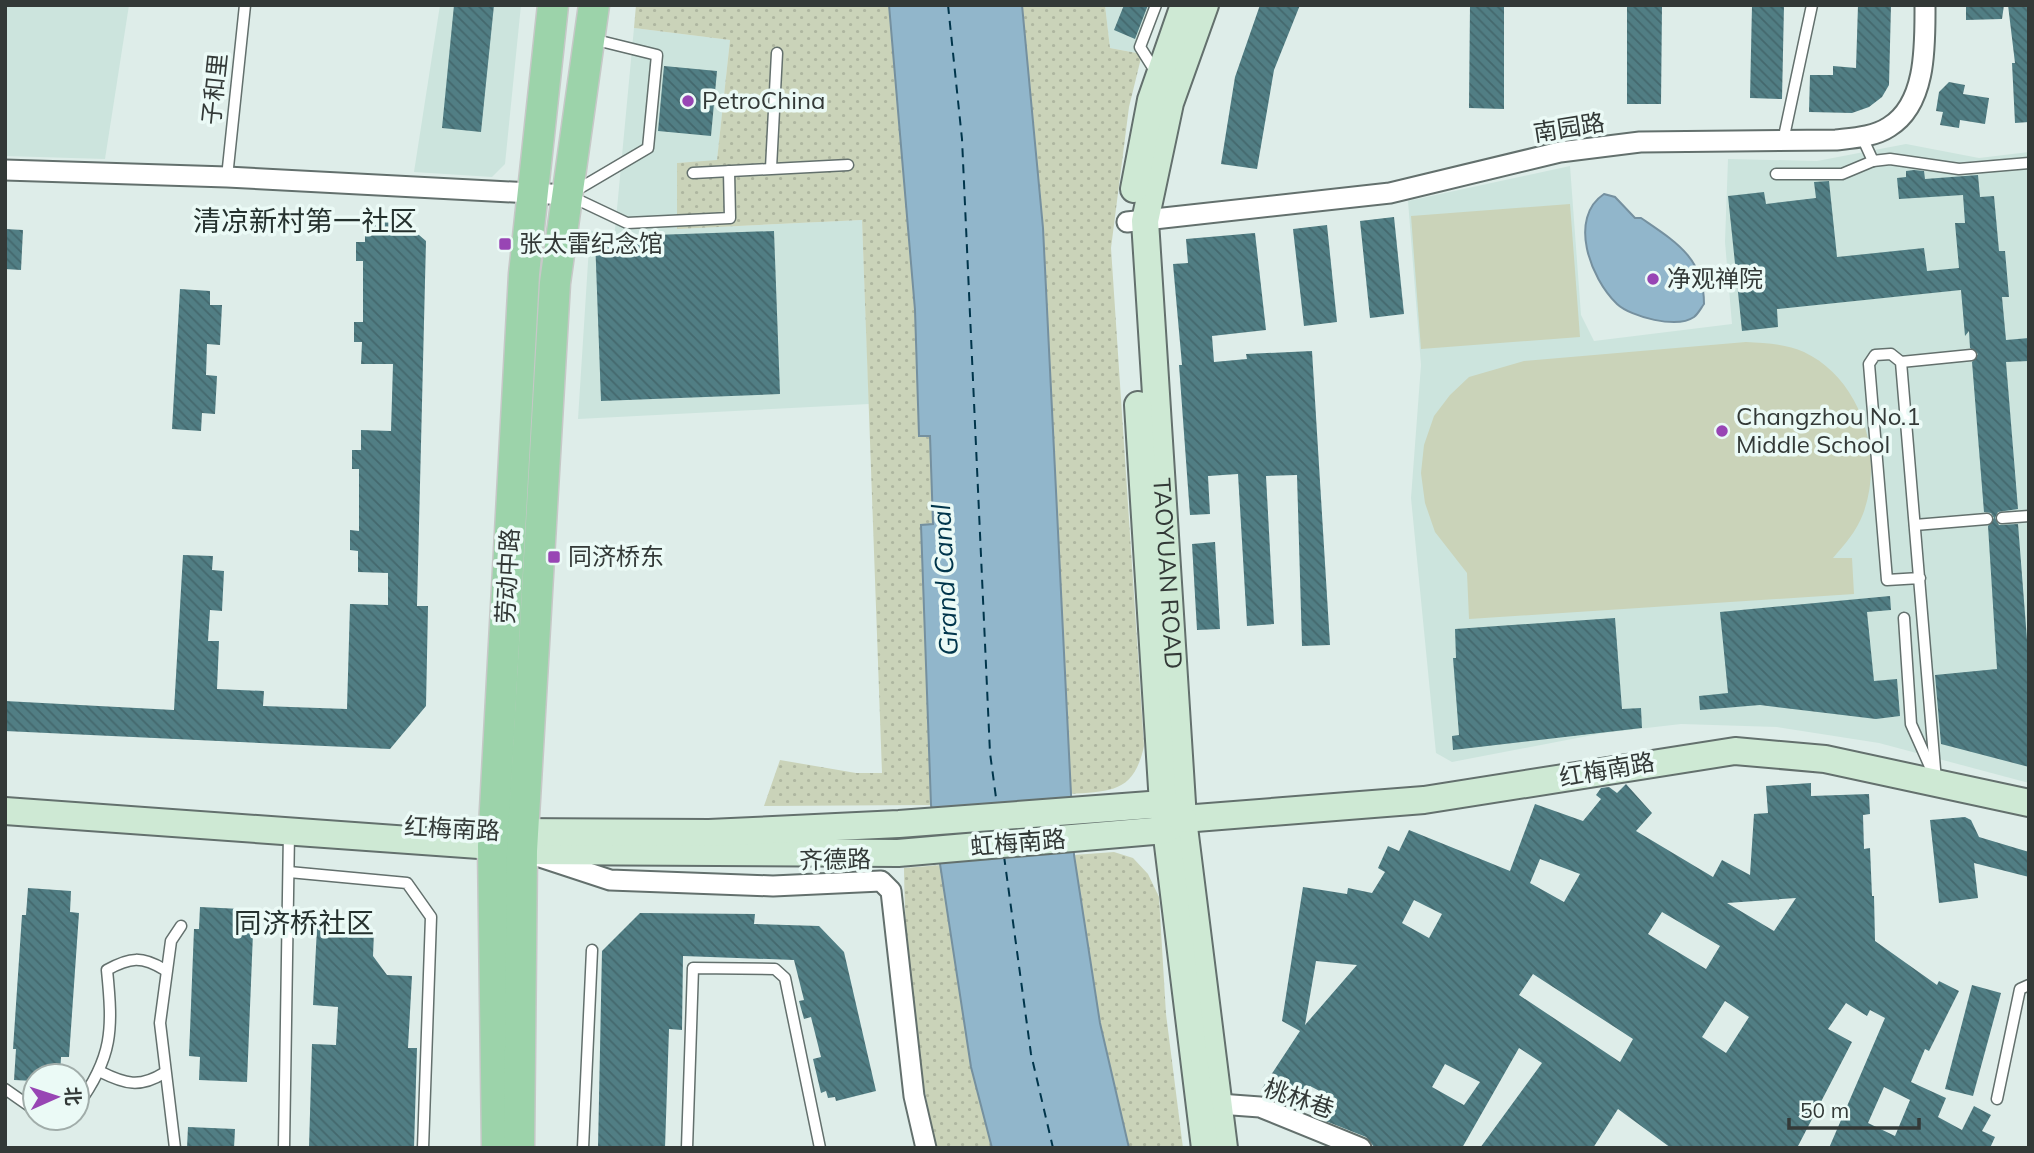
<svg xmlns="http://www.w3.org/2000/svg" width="2034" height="1153" viewBox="0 0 2034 1153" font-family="Mulish,'Noto Sans SC',sans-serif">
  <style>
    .built { fill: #cce4dd }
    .park { fill: url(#park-dots) }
    .garden { fill: #cad3b9 }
    .water { fill: #91b6cb; stroke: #75909f; stroke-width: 2 }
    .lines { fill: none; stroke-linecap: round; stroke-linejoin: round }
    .ferry { stroke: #00354b; stroke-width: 2; stroke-dasharray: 9 7; stroke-linecap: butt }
    .building { fill: url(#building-back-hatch); fill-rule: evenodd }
    .lane-casing { stroke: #63706d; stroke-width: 13 }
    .street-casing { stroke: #63706d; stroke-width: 23 }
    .secondary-casing { stroke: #63706d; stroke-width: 30 }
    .primary-casing { stroke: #c6c8c7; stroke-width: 33 }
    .lane { stroke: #fff; stroke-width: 10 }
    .street { stroke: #fff; stroke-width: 19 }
    .secondary { stroke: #cee9d4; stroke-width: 26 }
    .primary { stroke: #9cd3aa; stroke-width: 30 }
    .poi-dot { fill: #9845b4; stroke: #ebfaf6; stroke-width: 2.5 }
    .labels { text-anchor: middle; stroke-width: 7; stroke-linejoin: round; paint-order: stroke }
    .street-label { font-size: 24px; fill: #333937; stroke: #ebfaf6 }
    .poi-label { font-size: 24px; fill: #333937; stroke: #ebfaf6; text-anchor: start }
    .water-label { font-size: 26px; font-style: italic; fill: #00354b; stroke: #ebfaf6 }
    .quarter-label { font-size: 28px; fill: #25312e; stroke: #ebfaf6 }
  </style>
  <defs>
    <pattern id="park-dots" width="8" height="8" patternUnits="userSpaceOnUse" patternTransform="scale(1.75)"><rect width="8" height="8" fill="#cad3b9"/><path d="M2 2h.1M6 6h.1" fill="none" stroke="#aeb6a0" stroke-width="1.8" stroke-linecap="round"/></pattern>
    <pattern id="building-back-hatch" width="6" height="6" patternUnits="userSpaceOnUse" patternTransform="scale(1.75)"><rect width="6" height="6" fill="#517e84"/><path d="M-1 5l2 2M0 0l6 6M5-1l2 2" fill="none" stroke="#44686d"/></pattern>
  </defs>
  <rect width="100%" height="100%" fill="#deede9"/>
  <g class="built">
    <path d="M5,5H129L105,159L5,156Z"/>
    <path d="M440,5H521L505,164L492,177L414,172Z"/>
    <path d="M1105,5H1162L1142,54L1110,48Z"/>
    <path d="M634,28L730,40L717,161L677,163V229L862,220L869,404L578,419L590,231L615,230Z"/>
    <path d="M1906,144L1979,158L2029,152V783L1879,743L1777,727L1681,724L1603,733L1452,762L1436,753L1411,498L1421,365L1408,201L1570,166L1581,315L1594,341L1732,324L1725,242L1728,159L1817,161Z"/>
  </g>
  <g class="park">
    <path d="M636,5H889L915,310L919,435L930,436L933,524L921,525L931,805L764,806L780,760L856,773H882L862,220L677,229V163L717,160L730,40L634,28Z"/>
    <path d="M1022,5H1105L1110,48L1142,54L1129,107L1111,248L1144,746C1134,793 1111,791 1070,794L1043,228Z"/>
    <path d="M1114,852L1133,858L1148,874L1159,897L1166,1014L1183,1148H1129L1100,1023L1074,855Z"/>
    <path d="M941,865L971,1067L992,1148H937C915,1057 905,962 904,868Z"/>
  </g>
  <g class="garden">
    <path d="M1570,204L1580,337L1421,349L1411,216Z"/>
    <path d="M1746,342C1765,343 1786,344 1804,352C1861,379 1885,455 1863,514C1856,532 1845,544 1833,558H1852L1854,594L1469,619L1467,573L1435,532L1425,503L1421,473L1424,445L1434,416L1450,395L1469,377L1524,361Z"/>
  </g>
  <g class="water">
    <path d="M889,5H1022L1043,228L1074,855L1100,1023L1129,1148H992L971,1067L931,805L921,525L933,524L930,436H919L915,310Z"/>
    <path d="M1604,194L1615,197L1635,218H1641C1676,242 1704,258 1704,304C1701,308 1698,314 1694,317C1677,329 1631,317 1617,304C1590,278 1568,218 1604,194Z"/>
  </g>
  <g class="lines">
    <g class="ferry">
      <path d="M948,5L962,139L990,753L997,805"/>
      <path d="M1004,856L1031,1054L1053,1148"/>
    </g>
  </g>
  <g class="building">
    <path d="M454,5H494L481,132L442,128Z"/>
    <path d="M1124,5H1148L1135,39L1114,30Z"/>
    <path d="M1260,5H1300L1274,70L1257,169L1221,164L1235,77Z"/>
    <path d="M1470,5H1504V109L1469,108Z"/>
    <path d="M1627,5H1662L1661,104H1627Z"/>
    <path d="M1752,5H1784L1782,99L1750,98Z"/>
    <path d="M1858,5H1891L1889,85L1882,97L1869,107L1852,113L1809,112L1810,75H1833V66L1856,68Z"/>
    <path d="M1966,5H2004L2002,19L1966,20Z"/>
    <path d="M2008,5H2029V122L2015,123L2012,63H2015Z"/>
    <path d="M664,66L717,71L711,136L658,131Z"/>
    <path d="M1949,82L1965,85L1963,94L1989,98L1985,124L1960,120L1959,128L1940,125L1943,112L1936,111L1939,92Z"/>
    <path d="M1914,170L1924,171L1925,179L1978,175L1980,197L1994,196L1999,251H2005L2009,297H2002L2006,340L2029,338V361L2006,362L2018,509L1998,512L1995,518L1999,525L2018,524L2029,665V767L1941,744L1935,675L1997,669L1988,526L1994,518L1991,513L1984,512L1972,362L1978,354L1970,348L1969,331L1965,336L1961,290L1777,309L1778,327L1742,331L1728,196L1764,192L1766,204L1816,198L1814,182L1829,181L1837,257L1924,248L1927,271L1959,268L1955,223H1965L1963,195L1899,199L1897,178L1906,177V171Z"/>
    <path d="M1394,217L1404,314L1370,318L1360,221Z"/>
    <path d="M365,222L405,223L426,241L417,606H428L426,706L390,749L5,731V701L174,710L183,555L213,556L212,570L224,571L222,611L210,610L208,641H219L217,689L264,691L263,706L347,709L350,604L388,605V573L358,572V551L350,550V530L359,531V469H352V450H361V430L391,431L393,364H361L362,342H354V322H363V261H356V242H365Z"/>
    <path d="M1327,225L1337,322L1304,326L1293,229Z"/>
    <path d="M5,229L23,230L21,270L5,269Z"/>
    <path d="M774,231L780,394L601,401L595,237Z"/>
    <path d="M1255,233L1266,330L1212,336L1214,362L1247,359L1246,354L1312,351L1330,645L1302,646L1297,475L1266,476L1274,624L1247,626L1238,474L1208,476L1210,514L1190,515L1179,365H1182L1173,264L1188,263L1186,239Z"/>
    <path d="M180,289L210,291V305H222L220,345L207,344L206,375L217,376L215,414L202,413L201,431L172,429Z"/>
    <path d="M1215,542L1220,629L1197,630L1192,544Z"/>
    <path d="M1890,596L1891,610L1867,612L1874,681L1897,679L1900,716L1876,719L1760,705L1700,710L1699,696L1728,693L1720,612Z"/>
    <path d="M1615,618L1622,709L1641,708L1642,728L1453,750L1452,736L1459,735L1453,658H1456L1455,629Z"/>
    <path d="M1811,783V796L1869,794L1870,814L1863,815L1864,849L1870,848L1872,896H1874L1875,941L1937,985L1939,981L1959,991L1929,1051L1925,1049L1911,1082L1946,1098L1938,1117L1962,1130L1974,1106L1991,1115L1982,1131L1995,1137L1990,1148H1829L1885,1018L1870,1010L1867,1016L1846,1003L1828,1029L1852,1042L1797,1148H1671L1618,1109L1593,1148H1480L1542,1063L1519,1048L1462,1148H1375L1366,1137L1323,1120L1335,1099L1310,1086L1297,1109L1261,1090L1300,1031L1282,1021L1303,887L1347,894L1348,888L1372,893L1385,872L1378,868L1388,846L1399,851L1409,830L1510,871L1535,804L1583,821L1601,799L1596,795L1601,788L1609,787L1617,793L1626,784L1652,813L1636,831L1713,877L1722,860L1750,875L1754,814L1768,813L1766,786ZM1540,859L1580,874L1564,902L1530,883ZM1796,898L1774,931L1727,903ZM1414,900L1442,914L1429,938L1402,923ZM1662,912L1720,946L1706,969L1648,934ZM1316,961L1357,965L1305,1025ZM1533,974L1633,1039L1620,1062L1519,995ZM1725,1001L1749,1017L1726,1053L1702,1037ZM1445,1064L1480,1082L1464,1105L1432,1087ZM1884,1087L1910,1100L1895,1136L1868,1123Z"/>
    <path d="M1965,817L1971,820L1979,837L2029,852V877L1974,863L1978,898L1939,903L1930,820Z"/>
    <path d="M28,888L71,891L70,912L79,913L69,1057H61L60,1076H35V1081L14,1080L16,1049H13L22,915H26Z"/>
    <path d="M200,907L241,909L240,933H253L247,1082L199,1080L200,1057L189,1056L194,929H199Z"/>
    <path d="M640,913L755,914L754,924L819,926L844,952L876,1091L836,1101L835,1097L828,1098L826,1091L821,1093L813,1059L821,1057L811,1017L804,1019L799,1001L804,1000L794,960L683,956L682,1030L669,1029L665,1148H598L602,951Z"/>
    <path d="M317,928L374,931L373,956L387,975L412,976L408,1048H417L414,1148H309L312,1044L336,1045L338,1007L313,1005Z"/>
    <path d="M1972,985L2001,993L1973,1096L1945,1089Z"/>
    <path d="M188,1127L235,1129L234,1148H187Z"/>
  </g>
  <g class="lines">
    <defs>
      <g id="lane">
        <path d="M1156,5L1140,47L1157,74"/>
        <path d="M1862,137L1873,161"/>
        <path d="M1783,141L1812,5"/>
        <path d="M771,168L777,53"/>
        <path d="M693,173L848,165"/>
        <path d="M1776,174H1842L1873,161L1890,159L1959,169L2029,163"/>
        <path d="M227,177L245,5"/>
        <path d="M575,191L648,148L657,55L592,39"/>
        <path d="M570,196L627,223L730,218L729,171"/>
        <path d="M1901,362L1971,355"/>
        <path d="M2002,518L2029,516"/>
        <path d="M1915,525L1987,519"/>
        <path d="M1920,578L1887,580L1869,364L1875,355L1891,354L1901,362L1936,781"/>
        <path d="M1904,618L1911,724L1932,771"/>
        <path d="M289,872L407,883L431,917L423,1148"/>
        <path d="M101,1072C125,1084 140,1088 164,1073"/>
        <path d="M5,1089L35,1110"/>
        <path d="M1997,1099L2020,989L2029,985"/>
        <path d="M77,1106C113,1057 113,1030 107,970C130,957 142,956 165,970"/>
        <path d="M175,1148L160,1023L171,941L181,926"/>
        <path d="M284,1148L289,832"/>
        <path d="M583,1148L592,950"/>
        <path d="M687,1148L693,968L775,969L785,978L820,1148"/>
      </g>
      <g id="street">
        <path d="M5,170L227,177L568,195"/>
        <path d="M1127,222L1390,193L1560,152L1640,142L1836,140C1853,138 1874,137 1889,127C1927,104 1925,44 1925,5"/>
        <path d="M537,856L610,880L773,886L881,881L891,891L914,1096L926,1148"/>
        <path d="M1219,1104L1260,1107L1361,1148"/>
      </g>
      <g id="secondary">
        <path id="s1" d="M1205,5L1170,103L1145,221L1183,819L1224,1148"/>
        <path d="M1134,189L1151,100L1184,5"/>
        <path d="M1138,405L1163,804L1205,1148"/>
        <path d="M5,811L493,846L522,851L898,853L1165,830L1183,819L1424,800L1735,751L1825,759L2029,803"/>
        <path d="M505,832L709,833L899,824L1163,804L1183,819"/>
      </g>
      <g id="primary">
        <path d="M497,1148L493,846L524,274L553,5"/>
        <path d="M519,1148L522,851L555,283L594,5"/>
      </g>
    </defs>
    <use href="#lane" class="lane-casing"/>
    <use href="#street" class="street-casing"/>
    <use href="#secondary" class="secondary-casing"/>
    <use href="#primary" class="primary-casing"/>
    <use href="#lane" class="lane"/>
    <use href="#street" class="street"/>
    <use href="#secondary" class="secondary"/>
    <use href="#primary" class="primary"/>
  </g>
  <g class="poi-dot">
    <circle cx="688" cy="101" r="7"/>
    <rect x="498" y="237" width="14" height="14" rx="3.5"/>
    <circle cx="1653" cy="279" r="7"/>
    <circle cx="1722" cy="431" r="7"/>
    <rect x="547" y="550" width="14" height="14" rx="3.5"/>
  </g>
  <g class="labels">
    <g class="street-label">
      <text transform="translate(215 89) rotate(-84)" y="8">子和里</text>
      <text transform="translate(1569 128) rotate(-9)" y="8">南园路</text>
      <text dy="8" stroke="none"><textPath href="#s1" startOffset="578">TAOYUAN ROAD</textPath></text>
      <text transform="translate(508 576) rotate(-87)" y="8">劳动中路</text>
      <text transform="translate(1607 770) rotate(-10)" y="8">红梅南路</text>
      <text transform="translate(452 829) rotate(3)" y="8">红梅南路</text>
      <text transform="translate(1018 843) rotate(-5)" y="8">虹梅南路</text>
      <text transform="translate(835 860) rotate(-1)" y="8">齐德路</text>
      <text transform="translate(1299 1099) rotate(19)" y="8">桃林巷</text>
    </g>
    <g class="poi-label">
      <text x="702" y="109">PetroChina</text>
      <text x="519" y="252">张太雷纪念馆</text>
      <text x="1667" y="287">净观禅院</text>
      <text x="1736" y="425">Changzhou No.1<tspan x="1736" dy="28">Middle School</tspan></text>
      <text x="568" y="565">同济桥东</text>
    </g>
    <g class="water-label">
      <text transform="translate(945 580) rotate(-93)" y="9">Grand Canal</text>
    </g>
    <g class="quarter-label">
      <text x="305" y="231">清凉新村第一社区</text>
      <text x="304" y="933">同济桥社区</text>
    </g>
  </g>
  <rect width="2034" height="1153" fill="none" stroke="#333937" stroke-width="14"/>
  <g transform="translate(56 1097) rotate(87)"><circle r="33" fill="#ebfaf6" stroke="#a1adaa" stroke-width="2"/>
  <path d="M0-5L12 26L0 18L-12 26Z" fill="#9845b4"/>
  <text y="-10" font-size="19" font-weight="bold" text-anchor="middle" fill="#333937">北</text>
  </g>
  <path d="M1789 1118v10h130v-10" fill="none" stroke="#333937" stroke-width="3.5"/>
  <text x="1800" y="1118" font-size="21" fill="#333937" stroke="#ebfaf6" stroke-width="5" paint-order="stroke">50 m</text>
</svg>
